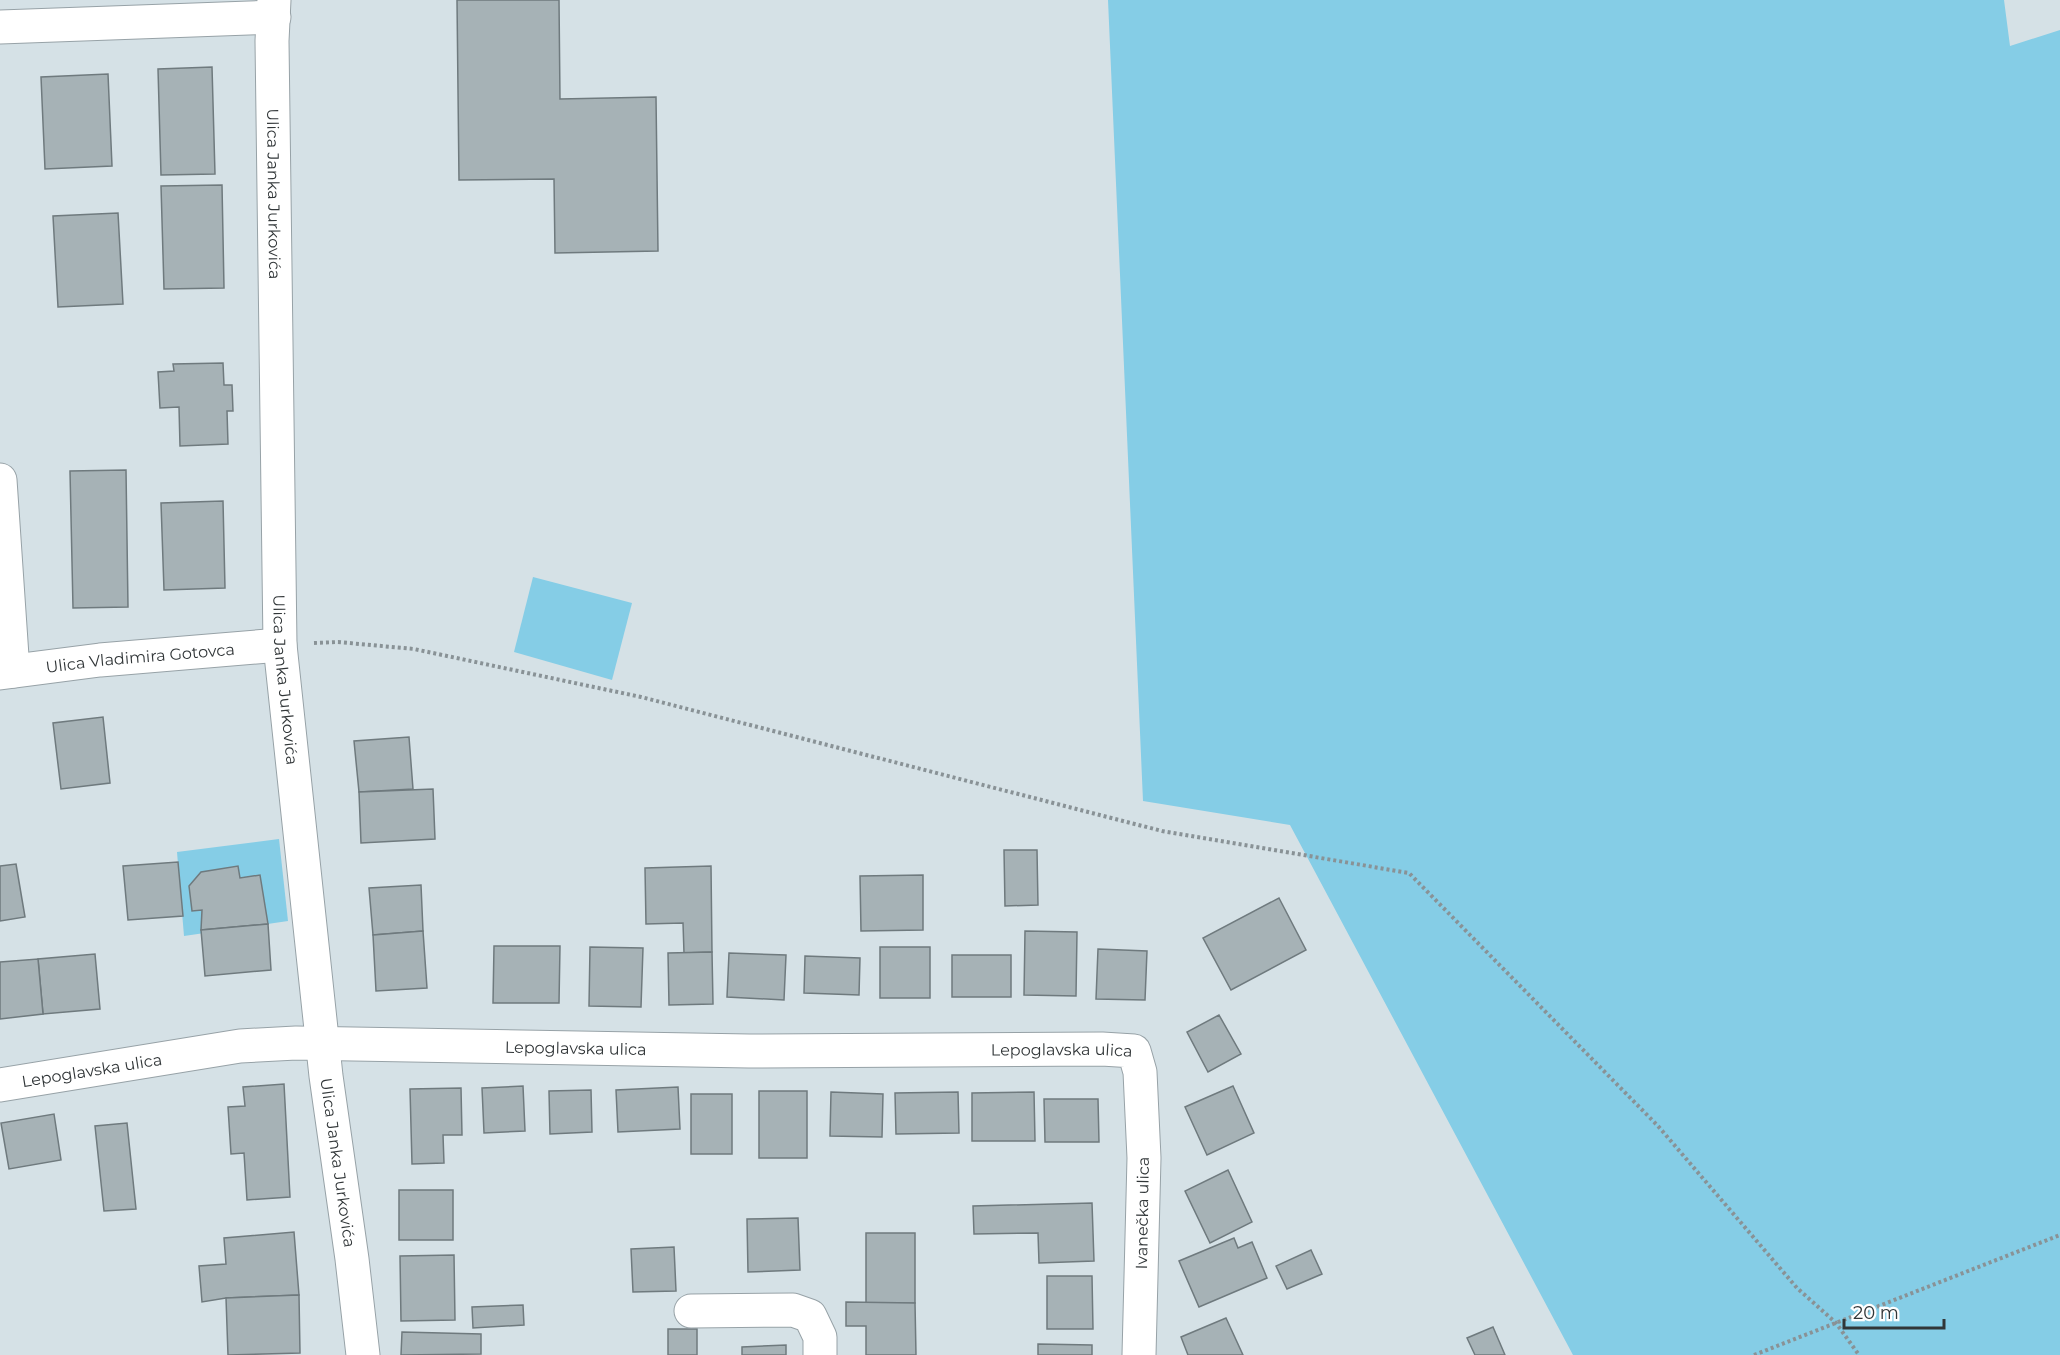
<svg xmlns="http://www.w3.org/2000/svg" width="2060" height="1355" viewBox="0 0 2060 1355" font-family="Montserrat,sans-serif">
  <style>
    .green { fill: #85cde6 }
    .building { fill: #a6b2b6; stroke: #6f7a7e; stroke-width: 1.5 }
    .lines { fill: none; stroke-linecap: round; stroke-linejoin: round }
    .minor-casing { stroke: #97a2a7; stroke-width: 35 }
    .path { stroke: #899296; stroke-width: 4; stroke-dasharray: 3 3; stroke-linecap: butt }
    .minor { stroke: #fff; stroke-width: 33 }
    .labels { text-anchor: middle; stroke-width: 4.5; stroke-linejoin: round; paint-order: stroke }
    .street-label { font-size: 16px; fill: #313638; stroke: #fff }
  </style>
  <rect width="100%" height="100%" fill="#d5e1e6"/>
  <g class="green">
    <path d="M1108,0H2004L2010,46L2060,30V1355H1573L1290,825L1143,801Z"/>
    <path d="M533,577L632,603L612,680L514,652Z"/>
    <path d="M279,839L288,921L184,936L177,852Z"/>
  </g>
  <g class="building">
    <path d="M457,0H559L560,99L656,97L658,251L555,253L554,179L459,180Z"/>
    <path d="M212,67L215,174L161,175L158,69Z"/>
    <path d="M108,74L112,166L45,169L41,77Z"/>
    <path d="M222,185L224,288L164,289L161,186Z"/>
    <path d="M118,213L123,304L58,307L53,216Z"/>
    <path d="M223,363L224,385H232L233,411H227L228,444L180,446L179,407L160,408L158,372L174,371L173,364Z"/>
    <path d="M126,470L128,607L73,608L70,471Z"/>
    <path d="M223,501L225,588L164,590L161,503Z"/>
    <path d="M103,717L110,783L61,789L53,723Z"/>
    <path d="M409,737L413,789L359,792L354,741Z"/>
    <path d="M433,789L435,839L361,843L359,792Z"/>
    <path d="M1004,850H1037L1038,905L1005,906Z"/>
    <path d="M178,862L183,916L128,920L123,866Z"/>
    <path d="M16,864L25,917L0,921V866Z"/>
    <path d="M238,866L240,878L260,875L268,924L201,930L202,910L192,911L189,886L201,872Z"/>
    <path d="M711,866L712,952L684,953L683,923L646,924L645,868Z"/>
    <path d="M923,875V930L861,931L860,876Z"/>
    <path d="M421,885L423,931L373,935L369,888Z"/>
    <path d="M1279,898L1306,950L1231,990L1203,938Z"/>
    <path d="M268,924L271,970L205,976L201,930Z"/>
    <path d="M423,931L427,988L376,991L373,935Z"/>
    <path d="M1025,931L1077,932L1076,996L1024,995Z"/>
    <path d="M494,946H560L559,1003H493Z"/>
    <path d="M590,947L643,948L641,1007L589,1006Z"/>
    <rect x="880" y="947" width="50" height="51"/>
    <path d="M1098,949L1147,951L1145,1000L1096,999Z"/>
    <path d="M712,952L713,1004L669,1005L668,953Z"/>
    <path d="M729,953L786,955L784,1000L727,997Z"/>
    <path d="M95,954L100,1009L43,1014L38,959Z"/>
    <rect x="952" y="955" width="59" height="42"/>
    <path d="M805,956L860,958L859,995L804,993Z"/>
    <path d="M38,959L43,1014L0,1019V962Z"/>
    <path d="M1219,1015L1241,1054L1208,1072L1187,1032Z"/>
    <path d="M284,1084L290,1197L247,1200L244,1153L231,1154L228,1107L245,1106L243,1087Z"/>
    <path d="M523,1086L525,1131L484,1133L482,1088Z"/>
    <path d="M1233,1086L1254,1133L1207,1155L1185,1107Z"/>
    <path d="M678,1087L680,1129L618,1132L616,1090Z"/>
    <path d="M461,1088L462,1135H443L444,1163L412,1164L410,1089Z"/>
    <path d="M591,1090L592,1132L550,1134L549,1091Z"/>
    <rect x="759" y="1091" width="48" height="67"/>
    <path d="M831,1092L883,1094L882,1137L830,1136Z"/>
    <path d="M958,1092L959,1133L896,1134L895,1093Z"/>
    <path d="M1034,1092L1035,1141H972V1093Z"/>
    <rect x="691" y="1094" width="41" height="60"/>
    <path d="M1044,1099H1098L1099,1142H1045Z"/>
    <path d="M54,1114L61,1160L9,1169L1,1123Z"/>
    <path d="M127,1123L136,1209L104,1211L95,1126Z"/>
    <path d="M1228,1170L1252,1222L1210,1243L1185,1191Z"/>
    <rect x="399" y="1190" width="54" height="50"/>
    <path d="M1092,1203L1094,1261L1039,1263L1038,1233L974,1234L973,1206Z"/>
    <path d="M798,1218L800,1270L748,1272L747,1219Z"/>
    <path d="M294,1232L299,1295L226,1298L202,1302L199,1266L226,1264L224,1238Z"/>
    <path d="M866,1233H915V1303L866,1304Z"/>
    <path d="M1234,1238L1238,1248L1252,1242L1267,1278L1199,1307L1179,1261Z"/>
    <path d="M674,1247L676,1291L633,1292L631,1249Z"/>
    <path d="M1311,1250L1322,1274L1287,1289L1276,1266Z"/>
    <path d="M454,1255L455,1320L401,1321L400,1256Z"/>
    <path d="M1047,1276H1092L1093,1329H1047Z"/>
    <path d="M299,1295L300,1353L228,1355L226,1298Z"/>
    <path d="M846,1302L915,1303L916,1355H866V1326H846Z"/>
    <path d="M523,1305L524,1325L473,1328L472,1307Z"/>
    <path d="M1226,1318L1243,1355H1188L1181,1337Z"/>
    <path d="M1493,1327L1505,1355H1475L1467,1338Z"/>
    <rect x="668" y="1329" width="29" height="26"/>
    <path d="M402,1332L481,1334V1354L401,1355Z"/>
    <path d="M1038,1344L1092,1345V1355H1038Z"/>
    <path d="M786,1345V1355H742V1347Z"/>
  </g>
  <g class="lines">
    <defs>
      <g id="minor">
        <path id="s1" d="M274,0L272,41L280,645L326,1076L352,1259L363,1355"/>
        <path d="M0,27L274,17"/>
        <path d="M0,480L13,671"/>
        <path id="s2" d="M0,673L100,660L280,645"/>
        <path id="s3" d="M0,1085L240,1046L296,1043L749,1051L1102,1049L1134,1051L1140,1072L1144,1158L1139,1355"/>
        <path d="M691,1311L793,1310L810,1316L820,1337V1355"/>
      </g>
    </defs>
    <use href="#minor" class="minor-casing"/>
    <g class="path">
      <path d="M314,643L338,642L414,649L641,697L1162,831L1409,873L1658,1126L1797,1288L1836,1323L1859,1355"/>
      <path d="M1754,1355L2060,1235"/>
    </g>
    <use href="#minor" class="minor"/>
  </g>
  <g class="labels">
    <g class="street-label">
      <text dy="6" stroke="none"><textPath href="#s1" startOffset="194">Ulica Janka Jurkovića</textPath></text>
      <text dy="6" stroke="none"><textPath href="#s2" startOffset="141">Ulica Vladimira Gotovca</textPath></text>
      <text dy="6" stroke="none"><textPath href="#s1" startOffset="680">Ulica Janka Jurkovića</textPath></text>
      <text dy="6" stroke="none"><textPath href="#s3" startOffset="579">Lepoglavska ulica</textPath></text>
      <text dy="6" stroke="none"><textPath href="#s3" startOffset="1065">Lepoglavska ulica</textPath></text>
      <text dy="6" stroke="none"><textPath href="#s3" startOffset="93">Lepoglavska ulica</textPath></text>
      <text dy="6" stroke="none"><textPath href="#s1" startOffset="1166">Ulica Janka Jurkovića</textPath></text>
      <text transform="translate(1142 1213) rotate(-89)" y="6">Ivanečka ulica</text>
    </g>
  </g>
  <path d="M1844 1319v9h100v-9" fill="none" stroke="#313638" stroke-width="3"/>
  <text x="1853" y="1319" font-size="18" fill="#313638" stroke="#ffffff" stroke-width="4.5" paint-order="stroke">20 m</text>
</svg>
